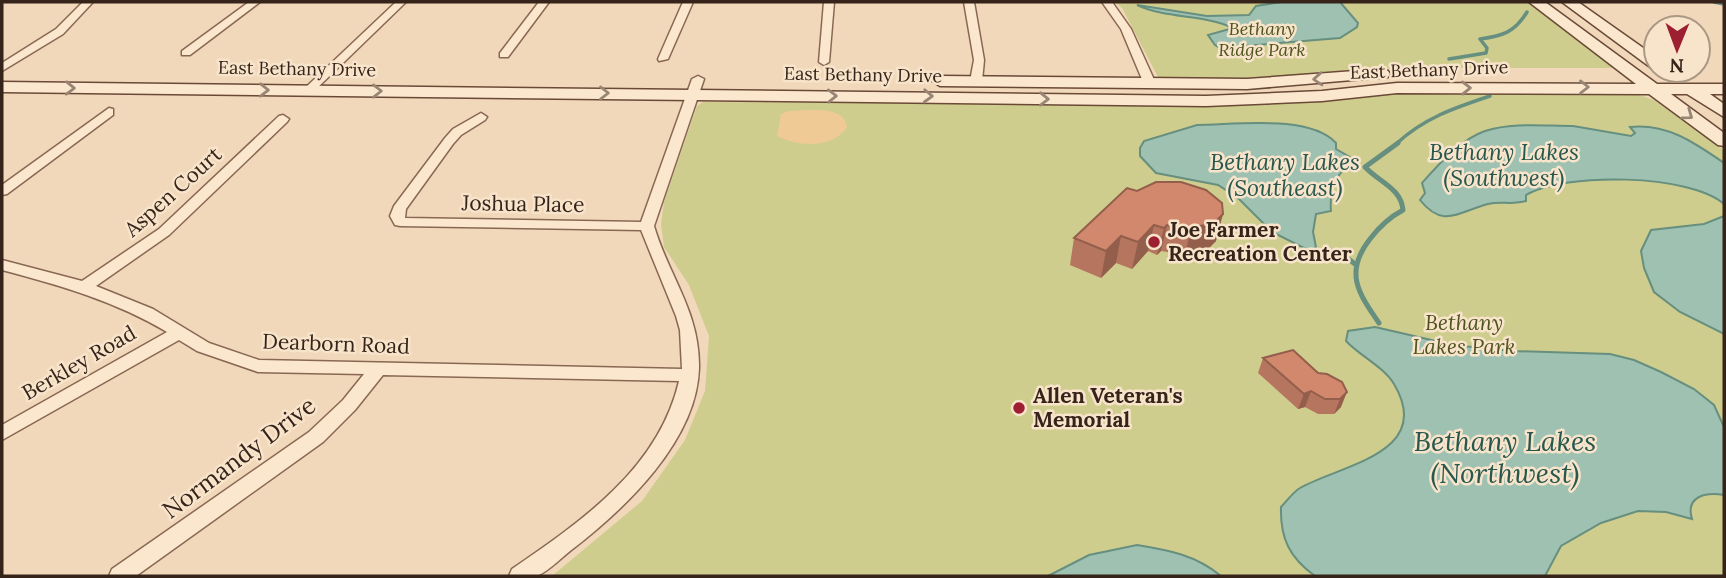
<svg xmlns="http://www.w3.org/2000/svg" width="1726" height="578" viewBox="0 0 1726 578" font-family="Lora,serif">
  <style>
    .green { fill: #cfcd8e }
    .sand { fill: #f0ca94 }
    .water { fill: #9fc1b2; stroke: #668f7f; stroke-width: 2 }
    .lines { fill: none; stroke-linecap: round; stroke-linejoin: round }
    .stream-far1 { stroke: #668f7f; stroke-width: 3.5 }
    .stream { stroke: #668f7f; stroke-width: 5 }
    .street-casing { stroke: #896853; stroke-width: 3 }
    .secondary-casing { stroke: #6a4937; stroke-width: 3 }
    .street { fill: #fbe7ce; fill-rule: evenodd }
    .secondary { fill: #fbe7ce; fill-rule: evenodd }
    .wall { fill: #b5755e }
    .shaded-wall { fill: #935f4c }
    .building { fill: #d2886d; stroke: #935f4c; stroke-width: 2 }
    .oneway { stroke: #988574 }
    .poi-dot { fill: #9c1f32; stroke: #f8e4ca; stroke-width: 2.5 }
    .labels { text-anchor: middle; stroke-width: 5; stroke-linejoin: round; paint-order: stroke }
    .far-park-label { font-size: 18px; font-style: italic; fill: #4f541f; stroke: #f8e4ca }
    .far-street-label { font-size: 18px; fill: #36231a; stroke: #f8e4ca }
    .street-label { font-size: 21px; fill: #36231a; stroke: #f8e4ca }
    .poi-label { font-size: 21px; font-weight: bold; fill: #36231a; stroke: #f8e4ca; text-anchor: start }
    .park-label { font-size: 21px; font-style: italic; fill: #4f541f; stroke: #f8e4ca }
    .water-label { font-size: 23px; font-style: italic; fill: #27574d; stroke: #f8e4ca }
    .near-street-label { font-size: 24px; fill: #36231a; stroke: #f8e4ca }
    .near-water-label { font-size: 28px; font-style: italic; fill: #27574d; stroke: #f8e4ca }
  </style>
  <rect width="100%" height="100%" fill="#f1d8ba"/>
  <g class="green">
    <path d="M1115,2H1530L1612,64V68H1408L1348,70L1266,78L1171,80L1158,77L1122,8Z"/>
    <path d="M1417,92H1631L1654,100L1724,150V576H552L642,501L685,440L705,391L709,336L689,285L664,247L661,224L664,202L697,106L703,102L1236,104Z"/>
  </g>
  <path class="sand" d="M789,111C806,111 844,104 847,127C833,149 798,147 777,136L781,114Z"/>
  <g class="water">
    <path d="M1282,2H1340L1358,23L1357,27L1340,38L1220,48L1215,45L1208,35L1233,28C1203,14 1167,19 1137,5L1207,16L1249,15L1256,6Z"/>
    <path d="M1197,125C1235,125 1309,114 1336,143V149L1355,160C1337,171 1329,190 1331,211L1316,214L1313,232L1316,247L1310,251L1272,232L1238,198L1218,185L1156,173L1140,156V148L1144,141Z"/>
    <path d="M1573,126L1631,136L1635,133L1630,127C1667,123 1695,143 1724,163V204C1690,174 1565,172 1526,195V201C1514,205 1500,201 1488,204C1458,212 1443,229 1420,200L1425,193L1422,183C1438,165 1461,139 1485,131C1512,122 1545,126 1573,126Z"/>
    <path d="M1724,216V334L1680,312L1654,292L1644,268L1641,251L1651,230L1704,224Z"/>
    <path d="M1375,327L1453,345L1512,351L1610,354L1634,360L1661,372L1694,389L1714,405L1724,427V495C1706,492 1685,496 1692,519L1666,512L1638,511L1601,523L1561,546L1545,576H1315C1290,558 1280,539 1281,507C1287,501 1293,492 1300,488C1341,465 1435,453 1394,384C1384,367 1360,356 1346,341L1348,331Z"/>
    <path d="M1137,545C1168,550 1196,555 1221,576H1048L1089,555Z"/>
  </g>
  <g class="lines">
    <g class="stream-far1">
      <path d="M1714,2L1724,4"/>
      <path d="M1449,59L1486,53L1487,48L1480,39C1503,36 1515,32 1527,12"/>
      <path d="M1396,144C1424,118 1454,108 1490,96"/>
    </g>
    <g class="stream">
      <path d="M1326,250L1342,254L1355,264"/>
      <path d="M1379,323C1358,293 1344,272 1370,239C1379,227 1390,217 1403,210C1401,188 1379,182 1365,167L1398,143"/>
    </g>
    <defs>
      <g id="street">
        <path d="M83,2H93L63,34L2,71V63L56,29Z"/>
        <path d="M249,2H260L190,55H182V51Z"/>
        <path d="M396,2H406L313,92H305V88Z"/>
        <path d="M539,2H549L508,57H500V53Z"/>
        <path d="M683,2H693L668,59L659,61L658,59Z"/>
        <path d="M824,2H834L829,62L824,65L819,62Z"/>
        <path d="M964,2H974L984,60L982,81L976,84L970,81L974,60Z"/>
        <path d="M1102,2H1112L1131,29L1156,84L1154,86L1144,84L1121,29Z"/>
        <path d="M698,76L704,79L654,226C669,277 700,312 699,368C697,441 625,509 570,551C561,558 547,573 536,576C528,578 517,576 509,576L512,569C582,521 659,468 679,381L383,375L355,410L323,442L136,576H109L112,569L309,432L343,400L364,374L258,372L197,351L179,340L2,440V425L167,332C115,301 59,285 2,270V260L82,281L159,229L279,116L283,115L289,119L287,122L169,235L96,286L153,309L209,343L259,360L682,369L680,330L676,316L641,230L400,226L395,225L390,216L394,206L445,138L453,129L481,113L487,117L485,120L461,135L453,144L406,209L405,218L641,222L692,79Z"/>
        <path d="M109,108L113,109V115L7,194L2,195V185Z"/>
      </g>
      <g id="secondary">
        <path d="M1529,2H1545L1657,84H1724V94H1710L1724,104V117L1687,94H1671L1724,133V146L1718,145L1649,94L1397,93L1322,101L1206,106L2,92V82L1206,96L1322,91L1397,83L1636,84Z"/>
        <path d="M1562,2H1578L1656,57V69L1650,67Z"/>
        <path d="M1382,69L1388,71L1390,74L1388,77L1247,89L940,86L932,81L940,76L1247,79Z"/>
      </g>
    </defs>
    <use href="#street" class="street-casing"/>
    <use href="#secondary" class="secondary-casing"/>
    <use href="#street" class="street"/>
    <use href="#secondary" class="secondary"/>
  </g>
  <g class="wall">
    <path d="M1127,188L1216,241L1207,250L1185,255L1161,251L1157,255L1148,251L1132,269L1116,263L1101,278L1070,265L1074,238Z"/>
    <path d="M1263,358L1318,373L1342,382L1341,407L1334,414H1318L1305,407L1298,409L1258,373Z"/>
  </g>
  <g class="shaded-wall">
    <path d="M1223,214L1216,241L1207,250L1185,255L1191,228Z"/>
    <path d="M1154,225L1148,251L1132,269L1138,242Z"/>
    <path d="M1167,225L1161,251L1157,255L1164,228Z"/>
    <path d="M1121,236L1116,263L1101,278L1106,251Z"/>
    <path d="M1311,391L1305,407L1298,409L1304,394Z"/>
    <path d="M1347,392L1341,407L1334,414L1340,399Z"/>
  </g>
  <g class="building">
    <path d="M1156,182H1181L1206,190L1222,203L1223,214L1214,223L1191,228L1167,225L1164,228L1154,225L1138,242L1121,236L1106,251L1074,238L1127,188L1137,191Z"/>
    <path d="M1293,350L1318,373L1327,374L1342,382L1347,392L1340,399H1325L1311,391L1304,394L1263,358Z"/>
  </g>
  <defs><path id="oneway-chevron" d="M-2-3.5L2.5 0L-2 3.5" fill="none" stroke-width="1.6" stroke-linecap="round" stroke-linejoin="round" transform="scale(1.75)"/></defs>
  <g class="oneway">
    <use href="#oneway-chevron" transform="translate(1318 79) rotate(176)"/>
    <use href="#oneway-chevron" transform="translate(1584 87)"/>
    <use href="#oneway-chevron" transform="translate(70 88) rotate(1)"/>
    <use href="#oneway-chevron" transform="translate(1466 88) rotate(-1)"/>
    <use href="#oneway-chevron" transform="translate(264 90) rotate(1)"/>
    <use href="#oneway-chevron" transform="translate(377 91)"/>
    <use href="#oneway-chevron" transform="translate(604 93)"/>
    <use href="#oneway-chevron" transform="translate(832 96) rotate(-1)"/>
    <use href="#oneway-chevron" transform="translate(928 96) rotate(2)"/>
    <use href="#oneway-chevron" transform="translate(1044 99) rotate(1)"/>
    <use href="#oneway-chevron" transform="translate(1688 115) rotate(36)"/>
  </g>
  <g class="poi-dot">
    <circle cx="1154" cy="242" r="7"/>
    <circle cx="1019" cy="408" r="7"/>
  </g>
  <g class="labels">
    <g class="far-park-label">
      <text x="1262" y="35">Bethany<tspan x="1262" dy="21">Ridge Park</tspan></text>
    </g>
    <g class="far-street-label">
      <text transform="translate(297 69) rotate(1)" y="6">East Bethany Drive</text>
      <text transform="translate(1429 70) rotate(-2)" y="6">East Bethany Drive</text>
      <text transform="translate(863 75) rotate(1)" y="6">East Bethany Drive</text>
    </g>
    <g class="street-label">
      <text transform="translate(173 192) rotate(-42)" y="7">Aspen Court</text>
      <text transform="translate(523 204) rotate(1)" y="7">Joshua Place</text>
      <text transform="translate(336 344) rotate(2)" y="7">Dearborn Road</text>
      <text transform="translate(79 363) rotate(-30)" y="7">Berkley Road</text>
    </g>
    <g class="poi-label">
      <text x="1168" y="237">Joe Farmer<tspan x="1168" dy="24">Recreation Center</tspan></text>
      <text x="1033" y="403">Allen Veteran's<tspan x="1033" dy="24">Memorial</tspan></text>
    </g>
    <g class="park-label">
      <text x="1464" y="330">Bethany<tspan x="1464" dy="24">Lakes Park</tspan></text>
    </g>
    <g class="water-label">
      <text x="1504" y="160">Bethany Lakes<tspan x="1504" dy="26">(Southwest)</tspan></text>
      <text x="1285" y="170">Bethany Lakes<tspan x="1285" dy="26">(Southeast)</tspan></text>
    </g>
    <g class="near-street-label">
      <text transform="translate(239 458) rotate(-37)" y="8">Normandy Drive</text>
    </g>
    <g class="near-water-label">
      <text x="1505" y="451">Bethany Lakes<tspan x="1505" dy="32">(Northwest)</tspan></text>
    </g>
  </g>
  <rect width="1726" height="578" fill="none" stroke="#36231a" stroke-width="7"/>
  <g transform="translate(1677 49) rotate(181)"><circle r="33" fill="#f8e4ca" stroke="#aa9784" stroke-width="2"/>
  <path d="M0-5L12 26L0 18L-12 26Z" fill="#9c1f32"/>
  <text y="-10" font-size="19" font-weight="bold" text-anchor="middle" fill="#36231a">N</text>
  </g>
</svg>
